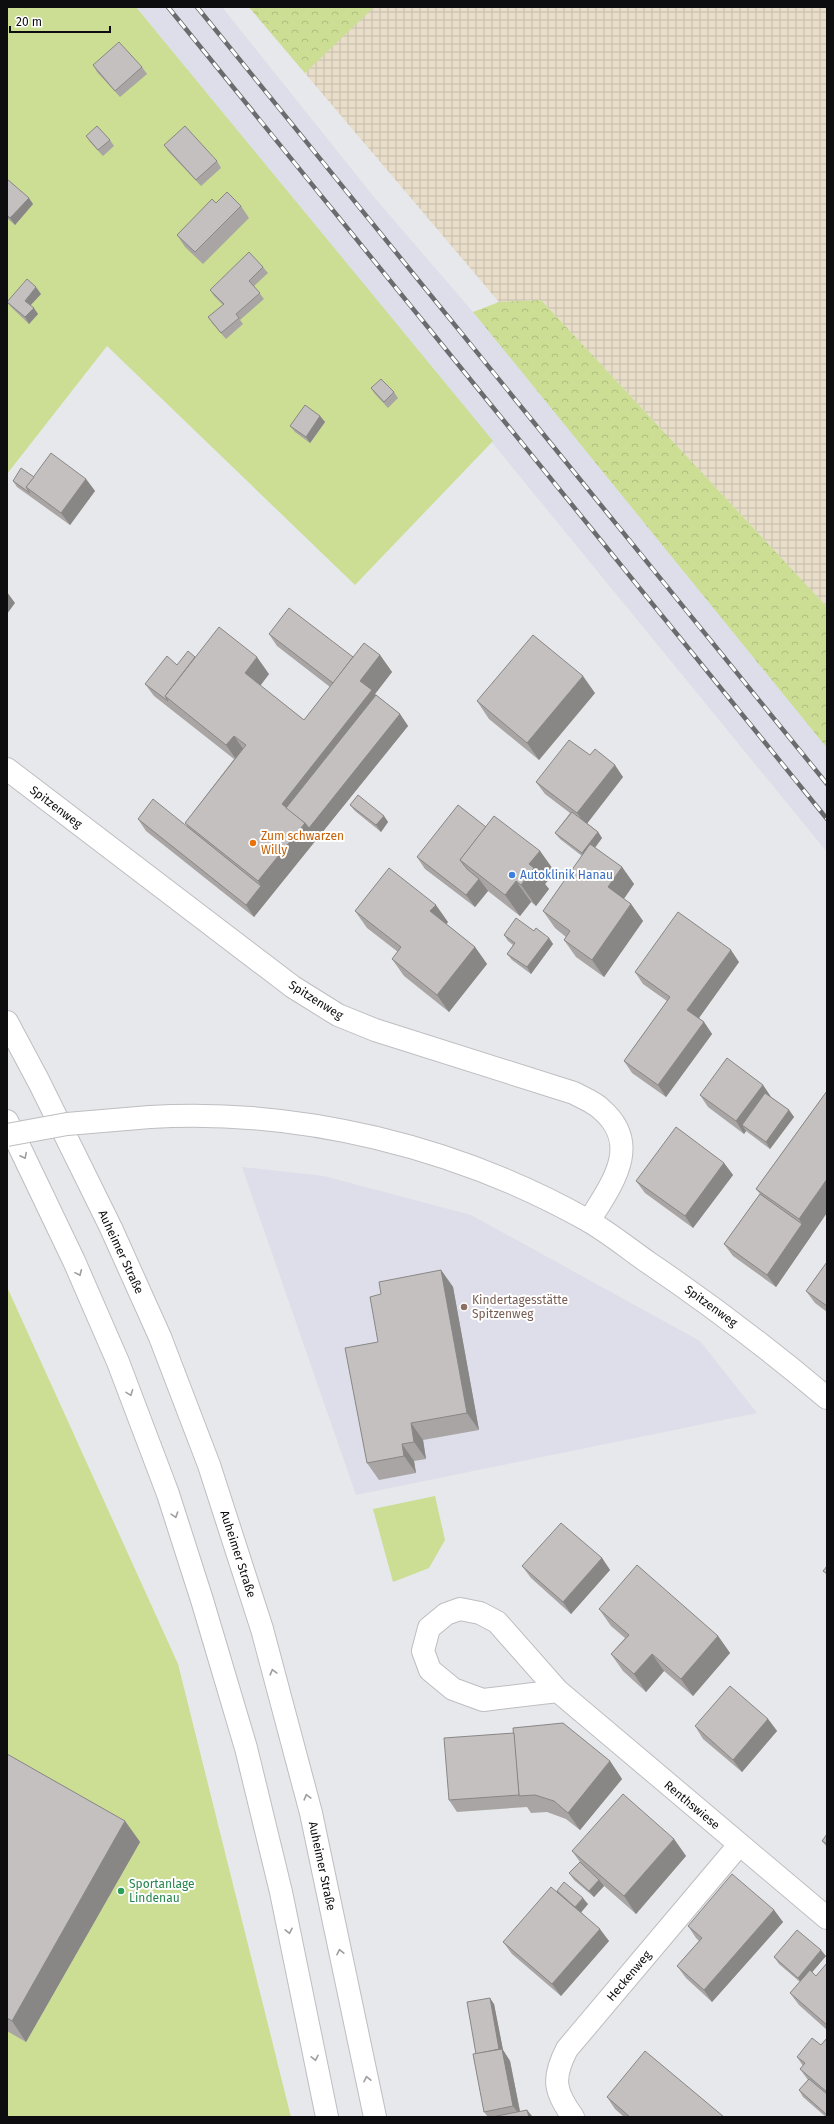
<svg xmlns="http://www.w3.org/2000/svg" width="834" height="2124" viewBox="0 0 834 2124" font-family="'Fira Sans',sans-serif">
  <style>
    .industrial { fill: url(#industrial-grid) }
    .built { fill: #dddee9 }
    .forest { fill: url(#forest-crowns) }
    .green { fill: #cbde94 }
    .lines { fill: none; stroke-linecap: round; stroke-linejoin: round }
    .street-casing { stroke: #bebec2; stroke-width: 24 }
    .secondary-casing { stroke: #bebec2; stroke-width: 24 }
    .street { stroke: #fff; stroke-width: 22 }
    .secondary { stroke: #fff; stroke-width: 22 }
    .rail-casing { stroke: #6a6b6d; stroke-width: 4.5 }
    .rail { stroke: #fff; stroke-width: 3; stroke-dasharray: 9; stroke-linecap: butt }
    .street-bridge-casing { stroke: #bebec2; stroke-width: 24; stroke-linecap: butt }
    .street-bridge { stroke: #fff; stroke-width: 22 }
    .wall { fill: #a9a5a4 }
    .shaded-wall { fill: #898686 }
    .building { fill: #c4c0bf; stroke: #898686 }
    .oneway { stroke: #9e9e9f }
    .food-dot { fill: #e8710a; stroke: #fff; stroke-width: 1.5 }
    .shop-dot { fill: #3f7fe0; stroke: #fff; stroke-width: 1.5 }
    .education-dot { fill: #8d6e63; stroke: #fff; stroke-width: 1.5 }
    .leisure-dot { fill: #2e9e5b; stroke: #fff; stroke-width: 1.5 }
    .labels { text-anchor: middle; stroke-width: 4; stroke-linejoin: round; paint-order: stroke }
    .street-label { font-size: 12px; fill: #0d0d0f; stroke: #fff }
    .food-label { font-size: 12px; fill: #c56008; stroke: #fff; text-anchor: start }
    .shop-label { font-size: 12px; fill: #366cbe; stroke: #fff; text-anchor: start }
    .education-label { font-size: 12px; fill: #785e54; stroke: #fff; text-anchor: start }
    .leisure-label { font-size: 12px; fill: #27864d; stroke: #fff; text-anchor: start }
  </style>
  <defs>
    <pattern id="industrial-grid" width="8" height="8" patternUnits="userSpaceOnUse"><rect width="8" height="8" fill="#e7ddc8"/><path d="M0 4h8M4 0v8" fill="none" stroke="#c5bcab"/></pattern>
    <pattern id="forest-crowns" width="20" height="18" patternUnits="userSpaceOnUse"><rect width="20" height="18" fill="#cbde94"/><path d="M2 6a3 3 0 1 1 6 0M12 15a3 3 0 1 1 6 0" fill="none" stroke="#adbd7e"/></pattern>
  </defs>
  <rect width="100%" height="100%" fill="#e7e8eb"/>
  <path class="industrial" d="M249,7H827V607L541,300L499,302Z"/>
  <g class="built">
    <path d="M136,7H222L374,197L473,312L827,748V852Z"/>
    <path d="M242,1167L324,1176L471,1215L700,1341L757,1413L356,1495Z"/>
  </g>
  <g class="forest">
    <path d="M249,7H374L305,73Z"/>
    <path d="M541,300L827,607V748L473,312L499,302Z"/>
  </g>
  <g class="green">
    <path d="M7,7H136L493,441L355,585L107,346L7,474Z"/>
    <path d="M7,1287L178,1664L291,2117H7Z"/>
    <path d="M435,1496L445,1540L429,1568L393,1582L373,1509Z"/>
  </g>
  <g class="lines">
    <defs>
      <g id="street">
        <path d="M7,769L293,987L338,1015L375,1030L574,1093C583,1098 594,1102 601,1109C643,1145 611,1185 589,1221"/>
        <path d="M150,1117C299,1108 457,1147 587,1220C608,1232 629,1249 649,1263C711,1305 770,1350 827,1398"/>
        <path d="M558,1691L483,1700L453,1689L430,1670L423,1651L429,1628L446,1614L460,1609L480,1613L497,1622L558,1691L827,1918"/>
        <path d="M573,2117C554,2091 552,2078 567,2049L739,1845"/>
      </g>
      <g id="secondary">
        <path d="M7,1022L39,1082L111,1228L160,1337L209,1465L262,1629L311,1813L375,2117"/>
        <path d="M7,1121L74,1261L118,1362L168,1494L202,1600L246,1748L281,1892L327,2117"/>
      </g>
    </defs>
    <use href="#street" class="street-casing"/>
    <use href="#secondary" class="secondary-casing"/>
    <use href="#street" class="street"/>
    <use href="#secondary" class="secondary"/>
    <defs>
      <g id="rail">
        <path d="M168,7L827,819"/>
        <path d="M197,7L827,784"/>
      </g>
    </defs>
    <use href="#rail" class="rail-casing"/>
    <use href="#rail" class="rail"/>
    <defs>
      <path id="street-bridge" d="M7,1135L67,1124L150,1117"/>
    </defs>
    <use href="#street-bridge" class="street-bridge-casing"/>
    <use href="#street-bridge" class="street-bridge"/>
  </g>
  <g class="wall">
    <path d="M93,65L142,67L147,74L120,97L97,72Z"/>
    <path d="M86,136L110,140L114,146L103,156L90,142Z"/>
    <path d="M164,145L217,161L221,168L201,186L168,151Z"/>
    <path d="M7,179L33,204L15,225L7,218Z"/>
    <path d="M216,203L241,206L249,218L203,264L185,247L177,235Z"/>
    <path d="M263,267L268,273L254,286L264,299L240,320L243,324L226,339L212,323L208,317L223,305L214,296L210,290Z"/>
    <path d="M41,294L30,305L38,314L29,324L12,308L7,302Z"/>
    <path d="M371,388L394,392L398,398L388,408L375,394Z"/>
    <path d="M320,416L325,422L310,443L295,432L290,426Z"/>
    <path d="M34,477L86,479L95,491L70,525L17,487L13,481Z"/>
    <path d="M269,634L353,657L380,655L392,672L375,694L400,714L408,726L254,917L146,831L138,819L188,827L185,823L234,759L154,696L145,684L195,657L269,674L260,686L304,720L330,687L277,646Z"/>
    <path d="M595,693L539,760L489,719L477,701Z"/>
    <path d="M590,755L623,777L587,823L598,832L602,838L595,848L622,867L634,884L624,899L631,904L643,921L604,977L576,957L564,940L566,937L555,928L543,911L582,856L560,839L555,833L570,813L545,794L536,782Z"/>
    <path d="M350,805L384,816L388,822L381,832L355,811Z"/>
    <path d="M486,827L540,851L555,872L545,884L549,889L536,906L531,902L520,916L488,891L475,907L425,869L417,857Z"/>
    <path d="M355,911L448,922L446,924L475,947L487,964L449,1012L404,976L392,959L398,952L367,928Z"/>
    <path d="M534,931L549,938L553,944L531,974L512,960L507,954L513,945L508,941L504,935Z"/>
    <path d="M739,962L699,1018L704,1022L712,1034L666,1097L632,1073L624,1061L667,1001L643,984L635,972Z"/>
    <path d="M763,1085L771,1097L789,1110L794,1117L770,1149L746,1131L744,1134L708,1107L700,1095Z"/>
    <path d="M827,1091L811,1236L776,1287L733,1256L724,1244L760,1194L756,1189Z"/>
    <path d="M724,1163L733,1175L693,1228L645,1193L636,1181Z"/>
    <path d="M827,1262V1312L815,1303L806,1291Z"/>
    <path d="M441,1270L453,1287L479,1430L423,1440L426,1459L414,1461L416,1473L379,1480L367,1463L378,1342L381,1294Z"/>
    <path d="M602,1558L610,1570L571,1614L531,1578L522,1566Z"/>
    <path d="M599,1609L718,1636L730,1653L693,1696L664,1671L646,1692L623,1671L611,1654L625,1638L611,1626Z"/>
    <path d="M768,1719L777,1731L742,1772L703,1739L695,1726Z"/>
    <path d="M7,1754L125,1821L140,1842L26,2042L7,2031Z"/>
    <path d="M610,1761L622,1779L580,1830L566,1819L547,1812L531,1813L527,1807L457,1812L449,1800Z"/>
    <path d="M827,1834V1847L822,1841Z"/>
    <path d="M674,1839L686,1856L636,1914L603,1885L604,1886L594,1897L574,1880L569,1873L580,1862L572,1851Z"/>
    <path d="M557,1891L588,1904L581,1912L609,1941L561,1996L512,1954L503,1942Z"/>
    <path d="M774,1910L783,1922L712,2002L686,1978L677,1966L699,1941L696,1938L688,1926Z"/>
    <path d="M826,1956L812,1972L816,1976L827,1963V2030L799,2005L790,1993L800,1982L779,1964L774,1957Z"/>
    <path d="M494,2004L503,2050L510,2061L520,2111L532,2116V2117H488L484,2112L476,2054Z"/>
    <path d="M827,2038V2117H826L803,2097L799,2090L808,2080L800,2069L803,2066L797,2057L821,2045Z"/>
    <path d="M607,2097L724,2117H624L615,2109Z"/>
  </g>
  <g class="shaded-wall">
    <path d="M29,198L33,204L15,225L10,218Z"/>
    <path d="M36,287L41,294L29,307L25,301Z"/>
    <path d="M34,308L38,314L29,324L25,317Z"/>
    <path d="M320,416L325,422L310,443L306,437Z"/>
    <path d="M86,479L95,491L70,525L61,513Z"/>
    <path d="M7,592L15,603L7,614Z"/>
    <path d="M380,655L392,672L375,694L384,707L296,818L282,804L346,699Z"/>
    <path d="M257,657L269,674L257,690L245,673Z"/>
    <path d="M583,676L595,693L539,760L527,743Z"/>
    <path d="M400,714L408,726L254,917L246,905L261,886L258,881L305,823Z"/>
    <path d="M234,736L246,753L238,762L226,745Z"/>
    <path d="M615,765L623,777L586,825L577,813Z"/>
    <path d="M384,816L388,822L381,832L376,825Z"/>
    <path d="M598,832L602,838L586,859L582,853Z"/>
    <path d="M540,851L555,872L545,884L549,889L536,906L521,885L529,864Z"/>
    <path d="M622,867L634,884L620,904L608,887Z"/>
    <path d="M479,879L488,891L475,907L466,895Z"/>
    <path d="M516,881L531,902L520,916L505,895Z"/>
    <path d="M631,904L643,921L604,977L592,960Z"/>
    <path d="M436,905L448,922L442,929L430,911Z"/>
    <path d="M549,938L553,944L531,974L527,967Z"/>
    <path d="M475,947L487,964L449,1012L437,995Z"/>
    <path d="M731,950L739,962L696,1022L687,1010Z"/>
    <path d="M704,1022L712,1034L666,1097L658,1085Z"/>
    <path d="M763,1085L771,1097L747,1129L742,1125L746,1131L744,1134L736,1121Z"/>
    <path d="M789,1110L794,1117L770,1149L766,1142Z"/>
    <path d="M724,1163L733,1175L693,1228L685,1216Z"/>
    <path d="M827,1179V1213L776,1287L767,1275L802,1224L799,1219Z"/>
    <path d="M441,1270L453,1287L479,1430L467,1413Z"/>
    <path d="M411,1423L423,1440L426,1459L414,1442Z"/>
    <path d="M402,1444L414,1461L416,1473L404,1456Z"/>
    <path d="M602,1558L610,1570L571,1614L563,1602Z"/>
    <path d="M718,1636L730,1653L693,1696L681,1679Z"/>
    <path d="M652,1654L664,1671L646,1692L634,1674Z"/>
    <path d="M768,1719L777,1731L742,1772L733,1760Z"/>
    <path d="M610,1761L622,1779L580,1830L568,1813Z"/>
    <path d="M125,1821L140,1842L26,2042L12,2021Z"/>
    <path d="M674,1839L686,1856L636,1914L624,1896Z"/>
    <path d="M599,1880L604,1886L594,1897L589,1891Z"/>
    <path d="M583,1898L588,1904L579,1915L574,1909Z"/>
    <path d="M774,1910L783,1922L712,2002L704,1990Z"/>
    <path d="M600,1929L609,1941L561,1996L552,1984Z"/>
    <path d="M821,1950L826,1956L802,1984L798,1978Z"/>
    <path d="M490,1998L494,2004L503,2050L510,2061L521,2117L513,2106L500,2056Z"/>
    <path d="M527,2110L532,2116V2117H529Z"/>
  </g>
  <g class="building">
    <path d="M119,42L142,67L115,91L93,65Z"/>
    <path d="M97,126L110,140L98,150L86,136Z"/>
    <path d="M185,126L217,161L196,180L164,145Z"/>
    <path d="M7,179L29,198L10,218L7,215Z"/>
    <path d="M227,192L241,206L195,252L177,235L212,199L216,203Z"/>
    <path d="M249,252L263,267L249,281L260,293L236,314L239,318L221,333L208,317L224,304L210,290Z"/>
    <path d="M27,279L36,287L25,301L34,308L25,317L7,302Z"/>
    <path d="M381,379L394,392L384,402L371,388Z"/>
    <path d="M305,405L320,416L306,437L290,426Z"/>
    <path d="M51,453L86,479L61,513L26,487Z"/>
    <path d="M21,468L34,477L26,487L30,493L13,481Z"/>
    <path d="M289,608L353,657L333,683L269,634Z"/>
    <path d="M219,627L257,657L245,673L304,720L364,643L380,655L360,681L372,690L282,804L305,823L258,881L185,823L246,745L234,736L226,745L165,696Z"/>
    <path d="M533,635L583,676L527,743L477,701Z"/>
    <path d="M188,651L195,657L165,696L168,701L145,684L167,656L177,665Z"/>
    <path d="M376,695L400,714L309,828L305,823L286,808Z"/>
    <path d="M569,740L590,755L595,749L615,765L577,813L536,782Z"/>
    <path d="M358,795L384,816L376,825L350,805Z"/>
    <path d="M153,799L261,886L246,905L138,819Z"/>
    <path d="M458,805L486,827L460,860L467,869L479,879L466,895L417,857Z"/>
    <path d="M572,812L598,832L582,853L555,833Z"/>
    <path d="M494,816L540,851L529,864L534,868L521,885L516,881L505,895L460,860Z"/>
    <path d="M590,844L622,867L608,887L631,904L592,960L564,940L570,931L543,911Z"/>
    <path d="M389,868L436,905L430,911L475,947L437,995L392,959L401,947L355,911Z"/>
    <path d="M678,912L731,950L687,1010L704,1022L658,1085L624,1061L670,997L635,972Z"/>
    <path d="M516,918L534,931L536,928L549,938L527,967L507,954L515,943L504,935Z"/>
    <path d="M727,1058L763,1085L736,1121L700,1095Z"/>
    <path d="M827,1091V1179L799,1219L756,1189Z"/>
    <path d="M765,1093L789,1110L766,1142L742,1125Z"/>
    <path d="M676,1127L724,1163L685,1216L636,1181Z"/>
    <path d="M760,1194L802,1224L767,1275L724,1244Z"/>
    <path d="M827,1262V1306L806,1291Z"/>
    <path d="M441,1270L467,1413L411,1423L414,1442L402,1444L404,1456L367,1463L345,1348L378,1342L370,1297L381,1294L379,1282Z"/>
    <path d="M561,1523L602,1558L563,1602L522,1566Z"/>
    <path d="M637,1565L718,1636L681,1679L652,1654L634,1674L611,1654L629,1635L599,1609Z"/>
    <path d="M827,1566V1574L823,1571Z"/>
    <path d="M730,1686L768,1719L733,1760L695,1726Z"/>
    <path d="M563,1723L610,1761L568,1813L554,1801L535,1795L519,1796L513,1728Z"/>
    <path d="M514,1733L519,1795L449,1800L444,1738Z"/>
    <path d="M7,1754L125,1821L12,2021L7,2018Z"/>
    <path d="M623,1794L674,1839L624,1896L572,1851Z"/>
    <path d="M827,1834V1844L822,1841Z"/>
    <path d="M580,1862L599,1880L589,1891L569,1873Z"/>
    <path d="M732,1874L774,1910L704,1990L677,1966L702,1938L688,1926Z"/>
    <path d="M564,1882L583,1898L575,1907L557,1891Z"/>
    <path d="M551,1887L600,1929L552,1984L503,1942Z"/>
    <path d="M797,1930L821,1950L798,1978L774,1957Z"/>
    <path d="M827,1963V2025L790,1993L810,1970L816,1976Z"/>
    <path d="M490,1998L499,2049L476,2054L467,2002Z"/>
    <path d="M812,2038L821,2045L827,2038V2092L800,2069L805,2063L797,2057Z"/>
    <path d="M502,2049L513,2106L484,2112L473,2054Z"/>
    <path d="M645,2051L724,2117H630L607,2097Z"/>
    <path d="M809,2079L827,2094V2115L799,2090Z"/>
    <path d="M527,2110L529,2117H492Z"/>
  </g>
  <defs><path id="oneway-chevron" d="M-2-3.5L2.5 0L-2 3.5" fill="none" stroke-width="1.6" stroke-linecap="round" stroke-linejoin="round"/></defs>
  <g class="oneway">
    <use href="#oneway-chevron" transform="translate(24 1156) rotate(64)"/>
    <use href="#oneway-chevron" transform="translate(79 1273) rotate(66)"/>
    <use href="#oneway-chevron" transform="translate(130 1393) rotate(69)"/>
    <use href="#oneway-chevron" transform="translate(175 1515) rotate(72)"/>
    <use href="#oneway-chevron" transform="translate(273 1672) rotate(-105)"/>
    <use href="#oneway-chevron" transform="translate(307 1797) rotate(-105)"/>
    <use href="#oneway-chevron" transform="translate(289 1931) rotate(78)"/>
    <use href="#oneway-chevron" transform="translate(340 1952) rotate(-102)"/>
    <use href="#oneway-chevron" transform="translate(315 2058) rotate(78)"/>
    <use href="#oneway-chevron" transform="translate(367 2079) rotate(-102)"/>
  </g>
  <circle class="food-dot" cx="253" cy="843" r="4"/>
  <circle class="shop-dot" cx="512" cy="875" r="4"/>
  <circle class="education-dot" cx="464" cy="1307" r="4"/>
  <circle class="leisure-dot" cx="121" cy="1891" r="4"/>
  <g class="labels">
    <g class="street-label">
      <text transform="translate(56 807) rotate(37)" y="4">Spitzenweg</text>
      <text transform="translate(316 1000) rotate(32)" y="4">Spitzenweg</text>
      <text transform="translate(121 1252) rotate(65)" y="4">Auheimer Straße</text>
      <text transform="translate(711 1306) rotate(36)" y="4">Spitzenweg</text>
      <text transform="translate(238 1554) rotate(72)" y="4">Auheimer Straße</text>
      <text transform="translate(692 1805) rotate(40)" y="4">Renthswiese</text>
      <text transform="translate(322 1866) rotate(78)" y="4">Auheimer Straße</text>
      <text transform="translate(629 1976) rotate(-50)" y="4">Heckenweg</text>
    </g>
    <g class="food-label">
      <text x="261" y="840">Zum schwarzen<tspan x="261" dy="14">Willy</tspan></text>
    </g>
    <g class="shop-label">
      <text x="520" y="879">Autoklinik Hanau</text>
    </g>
    <g class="education-label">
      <text x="472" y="1304">Kindertagesstätte<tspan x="472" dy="14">Spitzenweg</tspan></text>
    </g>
    <g class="leisure-label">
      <text x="129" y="1888">Sportanlage<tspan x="129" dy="14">Lindenau</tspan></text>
    </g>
  </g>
  <rect width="834" height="2124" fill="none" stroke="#0d0d0f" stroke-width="16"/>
  <path d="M10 26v6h100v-6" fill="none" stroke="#0d0d0f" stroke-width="2"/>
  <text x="16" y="26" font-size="12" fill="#0d0d0f" stroke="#ffffff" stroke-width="3" paint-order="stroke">20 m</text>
</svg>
